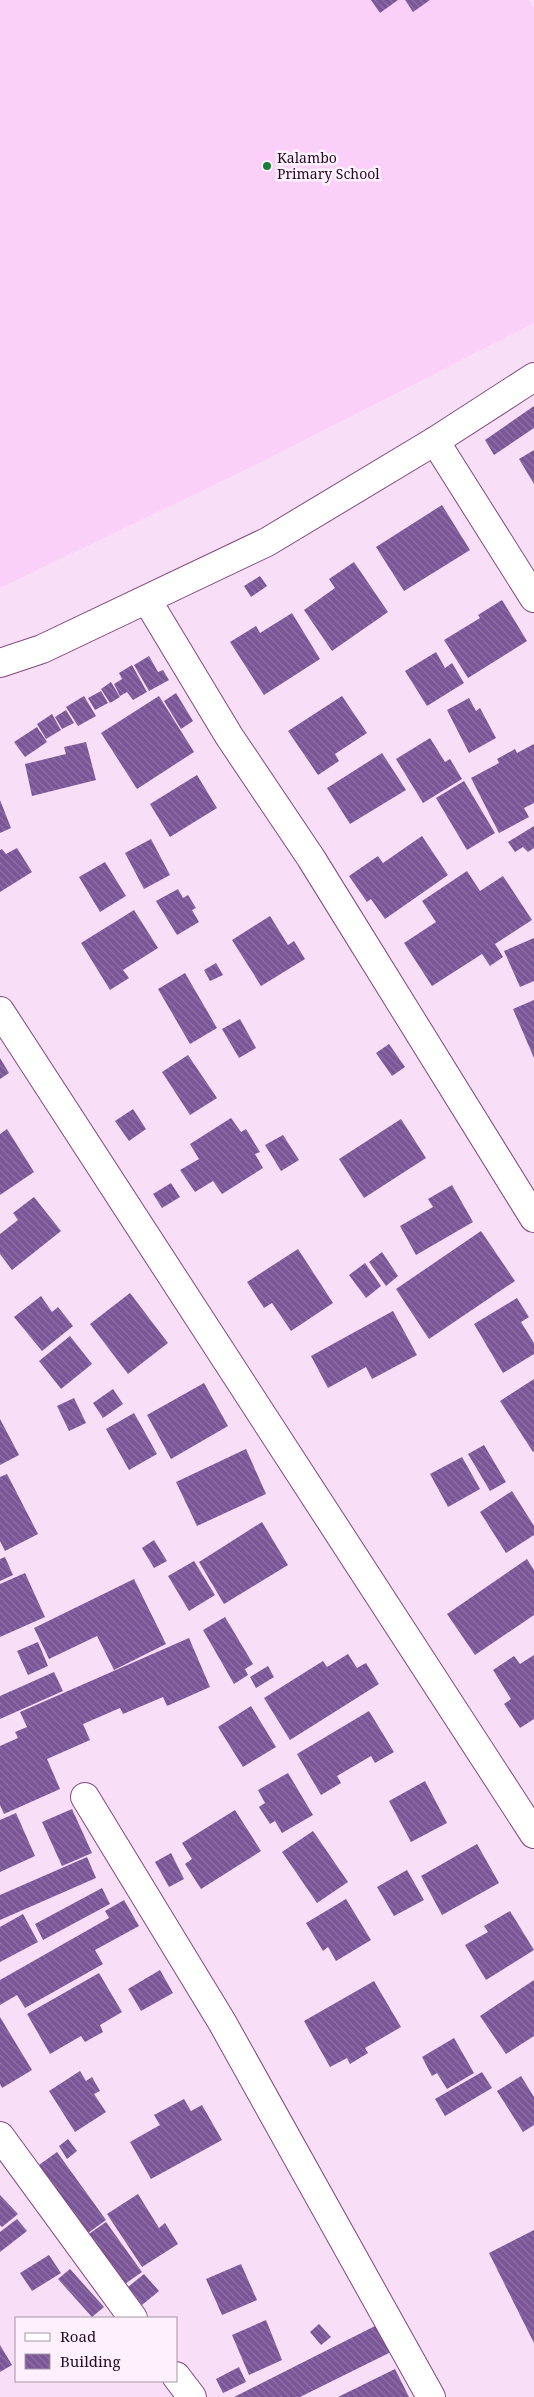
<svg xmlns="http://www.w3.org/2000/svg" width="534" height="2397" viewBox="0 0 534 2397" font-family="'Noto Serif',serif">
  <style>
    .built { fill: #fbd0f8 }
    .building { fill: url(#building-back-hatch) }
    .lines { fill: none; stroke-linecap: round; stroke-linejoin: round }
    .street-casing { stroke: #81487f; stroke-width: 30 }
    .street { stroke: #fff; stroke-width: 28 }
    .poi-dot { fill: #168036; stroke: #fef0fd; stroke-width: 2 }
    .labels { text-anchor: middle; stroke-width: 5; stroke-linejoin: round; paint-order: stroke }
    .poi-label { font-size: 14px; fill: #230c22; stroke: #fef0fd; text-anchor: start }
  </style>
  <defs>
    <pattern id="building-back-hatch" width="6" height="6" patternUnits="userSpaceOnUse" patternTransform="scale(1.25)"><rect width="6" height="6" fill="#7a5698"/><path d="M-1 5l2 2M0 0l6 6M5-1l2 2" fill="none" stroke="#8e73a3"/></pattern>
  </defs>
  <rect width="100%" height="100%" fill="#f8def7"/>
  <path class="built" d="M0,0H529L534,8V323L261,462L0,588Z"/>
  <g class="building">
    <path d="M371,0H398L380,13Z"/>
    <path d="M405,0H430L413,12Z"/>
    <path d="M534,406V428L494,455L485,440Z"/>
    <path d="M534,450V484L519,459Z"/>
    <path d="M442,505L470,550L404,591L376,547Z"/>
    <path d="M354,562L388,612L332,651L304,610L335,588L329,579Z"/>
    <path d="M260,576L267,586L251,597L244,586Z"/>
    <path d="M502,600L527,641L468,678L444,640L480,618L478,615Z"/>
    <path d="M292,613L320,659L264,695L230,642L256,626L260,633Z"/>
    <path d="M436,652L445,668L452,663L464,683L427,706L405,671Z"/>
    <path d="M149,656L158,672L163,670L169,680L149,691L134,665Z"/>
    <path d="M132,665L147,692L133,700L127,692L120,696L114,684L122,679L119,673Z"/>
    <path d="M111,682L120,697L110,703L101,689Z"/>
    <path d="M101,691L108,703L95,710L88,698Z"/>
    <path d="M176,693L193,721L181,729L164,701Z"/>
    <path d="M84,696L96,716L78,726L66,707Z"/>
    <path d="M159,696L194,752L137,789L101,733Z"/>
    <path d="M342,696L367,733L335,754L339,761L318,775L288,731Z"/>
    <path d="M469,698L476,711L480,708L496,738L469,753L447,710Z"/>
    <path d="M66,710L74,723L62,729L55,717Z"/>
    <path d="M52,714L61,730L46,739L37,724Z"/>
    <path d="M37,727L47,742L25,757L14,742Z"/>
    <path d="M430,738L445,762L450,759L462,779L423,803L396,759Z"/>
    <path d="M86,742L96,780L32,796L25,764L66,754L64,747Z"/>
    <path d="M534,744V803L524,808L529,817L499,833L471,778L499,763L497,759L515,749L517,753Z"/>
    <path d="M382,753L406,790L350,824L327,788Z"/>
    <path d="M197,775L217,808L170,837L150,804Z"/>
    <path d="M464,781L495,833L467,850L436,798Z"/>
    <path d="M0,800L11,828L0,833Z"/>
    <path d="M534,826V848L528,852L523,847L515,852L508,842Z"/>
    <path d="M422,836L448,875L385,919L371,899L367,902L349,876L378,856L383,863Z"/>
    <path d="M151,839L170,875L144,889L125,853Z"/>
    <path d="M17,848L32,872L0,892V850L2,849L6,854Z"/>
    <path d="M105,862L126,896L100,912L79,877Z"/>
    <path d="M467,871L480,891L503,876L532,920L495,944L503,957L490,966L482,954L432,986L404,943L436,922L422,901Z"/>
    <path d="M178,889L183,898L188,895L196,908L192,910L199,922L177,935L156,901Z"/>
    <path d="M134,910L158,948L123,970L129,978L110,990L81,943Z"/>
    <path d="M270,916L288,945L294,941L305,959L261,986L232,940Z"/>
    <path d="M534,938V981L520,987L504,951Z"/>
    <path d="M216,963L223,975L210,981L204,970Z"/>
    <path d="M185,973L217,1028L190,1044L158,989Z"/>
    <path d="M534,1000V1058L513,1009Z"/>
    <path d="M240,1019L256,1048L239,1058L222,1029Z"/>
    <path d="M389,1044L405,1067L392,1076L376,1053Z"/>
    <path d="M188,1055L217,1098L190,1115L162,1072Z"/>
    <path d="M0,1058L9,1073L0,1079Z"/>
    <path d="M133,1109L146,1129L129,1141L115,1121Z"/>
    <path d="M231,1118L241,1132L246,1129L260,1152L255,1154L263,1168L222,1194L213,1181L195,1192L180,1170L199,1159L190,1144Z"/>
    <path d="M401,1119L426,1158L364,1198L339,1159Z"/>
    <path d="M7,1129L34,1172L0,1195V1134Z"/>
    <path d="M283,1135L299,1160L281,1171L265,1145Z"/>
    <path d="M171,1183L180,1197L162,1208L153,1194Z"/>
    <path d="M452,1185L473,1222L416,1255L400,1226L433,1207L428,1199Z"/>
    <path d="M34,1197L61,1231L12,1270L0,1254V1234L18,1220L13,1213Z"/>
    <path d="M481,1231L515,1281L429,1339L396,1289Z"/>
    <path d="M298,1249L333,1303L291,1331L272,1303L264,1308L247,1282Z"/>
    <path d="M382,1252L398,1276L386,1286L369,1262Z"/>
    <path d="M365,1263L381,1286L366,1298L349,1275Z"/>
    <path d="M130,1293L168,1343L128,1374L90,1324Z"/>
    <path d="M41,1296L52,1312L58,1307L73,1326L42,1351L14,1317Z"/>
    <path d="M517,1298L529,1317L521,1322L534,1343V1354L503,1373L474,1324Z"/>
    <path d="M393,1311L417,1355L372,1379L366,1367L328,1388L311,1356Z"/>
    <path d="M70,1336L92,1364L61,1389L39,1361Z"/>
    <path d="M534,1379V1451L533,1452L500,1401Z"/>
    <path d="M204,1383L228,1426L171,1459L147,1415Z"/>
    <path d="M113,1389L123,1404L103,1418L93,1403Z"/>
    <path d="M74,1398L86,1423L69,1431L57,1406Z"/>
    <path d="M134,1413L157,1454L129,1470L106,1429Z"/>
    <path d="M0,1419L19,1455L0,1465Z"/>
    <path d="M484,1445L506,1482L490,1491L468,1454Z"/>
    <path d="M246,1449L266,1494L197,1526L176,1482Z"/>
    <path d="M462,1457L480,1489L448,1507L430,1474Z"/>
    <path d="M7,1474L38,1534L5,1551L0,1541V1477Z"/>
    <path d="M512,1491L534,1526V1535L506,1553L480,1512Z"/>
    <path d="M262,1522L288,1565L224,1604L199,1562Z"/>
    <path d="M154,1540L167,1561L154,1568L142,1548Z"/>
    <path d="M5,1557L13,1575L0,1581V1559Z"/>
    <path d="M527,1559L534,1570V1615L475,1655L447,1614Z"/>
    <path d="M194,1561L215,1595L189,1611L168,1576Z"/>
    <path d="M25,1573L45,1617L0,1637V1584Z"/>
    <path d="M134,1579L166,1644L114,1670L97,1636L49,1659L34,1628Z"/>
    <path d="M225,1617L253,1664L245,1669L248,1675L234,1684L203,1630Z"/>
    <path d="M189,1638L210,1687L167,1706L163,1697L123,1714L120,1708L83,1724L90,1740L47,1759L60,1789L4,1814L0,1805V1746L18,1738L15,1732L27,1727L20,1712Z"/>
    <path d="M38,1642L48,1666L28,1675L17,1651Z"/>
    <path d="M348,1654L357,1668L366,1663L379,1684L290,1740L264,1698L323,1661L327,1667Z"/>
    <path d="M534,1655V1719L520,1728L504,1704L511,1699L493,1670L514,1656L520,1664Z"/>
    <path d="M268,1666L274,1677L256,1688L250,1677Z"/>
    <path d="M54,1672L63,1691L0,1719V1696Z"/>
    <path d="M251,1706L276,1747L243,1767L218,1727Z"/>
    <path d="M369,1711L394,1752L375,1763L371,1756L337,1776L341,1783L321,1795L297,1754Z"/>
    <path d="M288,1773L313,1815L282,1833L275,1821L270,1824L259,1807L265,1803L258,1790Z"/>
    <path d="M425,1781L447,1823L411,1842L389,1801Z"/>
    <path d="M72,1809L92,1853L62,1866L42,1822Z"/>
    <path d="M235,1810L261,1851L201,1889L185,1864L192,1859L182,1843Z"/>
    <path d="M16,1813L35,1856L0,1872V1820Z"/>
    <path d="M313,1831L348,1882L317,1903L282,1852Z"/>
    <path d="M477,1844L499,1883L442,1915L421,1876Z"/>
    <path d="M171,1853L184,1879L169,1887L155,1862Z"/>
    <path d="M87,1857L96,1878L0,1920V1895Z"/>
    <path d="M407,1870L424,1900L394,1916L377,1887Z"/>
    <path d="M102,1888L110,1904L43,1940L35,1924Z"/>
    <path d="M346,1899L371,1940L336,1961L328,1947L323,1951L306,1923Z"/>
    <path d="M124,1900L139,1926L95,1950L103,1964L25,2008L17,1995L0,2005V1980L109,1918L105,1911Z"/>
    <path d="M510,1911L534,1950L486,1980L465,1945L488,1932L484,1926Z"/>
    <path d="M23,1914L38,1942L0,1962V1927Z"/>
    <path d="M160,1970L173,1993L141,2011L128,1989Z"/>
    <path d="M99,1973L122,2012L100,2025L103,2032L85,2042L81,2036L50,2054L27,2014Z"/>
    <path d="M534,1980V2036L506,2054L480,2016Z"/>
    <path d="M374,1981L401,2027L365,2048L368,2053L350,2064L347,2058L330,2067L304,2021Z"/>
    <path d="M0,2017L32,2070L2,2088L0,2084Z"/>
    <path d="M454,2038L474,2073L447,2089L437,2073L432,2076L422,2057Z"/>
    <path d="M80,2071L86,2081L92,2077L100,2091L94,2094L106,2112L75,2132L49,2091Z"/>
    <path d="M482,2072L492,2088L445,2116L435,2099Z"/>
    <path d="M521,2076L534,2097V2125L523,2132L497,2091Z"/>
    <path d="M184,2099L191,2111L202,2105L222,2140L151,2179L130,2142L160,2125L154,2115Z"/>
    <path d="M68,2139L77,2151L67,2159L59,2146Z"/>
    <path d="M57,2152L106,2220L88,2233L39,2165Z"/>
    <path d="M138,2194L159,2228L165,2223L178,2244L142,2267L107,2214Z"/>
    <path d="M0,2195L18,2214L2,2227L0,2225Z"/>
    <path d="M17,2219L27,2231L0,2252V2232Z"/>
    <path d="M106,2222L142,2272L122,2286L86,2236Z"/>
    <path d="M534,2230V2343L489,2253Z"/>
    <path d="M49,2255L61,2273L32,2291L20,2273Z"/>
    <path d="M241,2264L257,2300L222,2315L206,2279Z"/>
    <path d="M70,2269L104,2307L92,2317L58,2279Z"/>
    <path d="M144,2274L159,2291L142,2305L128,2287Z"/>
    <path d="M266,2320L282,2360L249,2375L232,2335Z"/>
    <path d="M319,2324L331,2337L321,2345L310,2332Z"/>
    <path d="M377,2325L391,2352L300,2397H234Z"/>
    <path d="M0,2345L12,2365L0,2372Z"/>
    <path d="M239,2367L246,2382L223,2393L216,2379Z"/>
    <path d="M395,2369L409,2397H338Z"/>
  </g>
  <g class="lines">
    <defs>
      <g id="street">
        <path d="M435,441L534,598"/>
        <path d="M147,600L229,736L311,858L534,1218"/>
        <path d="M0,663L42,649L267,542L435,441L534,377"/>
        <path d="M0,1011L534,1834"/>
        <path d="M85,1797L222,2022L431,2397"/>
        <path d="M0,2136L133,2318"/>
        <path d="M176,2376L192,2397"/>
      </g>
    </defs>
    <use href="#street" class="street-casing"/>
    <use href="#street" class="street"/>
  </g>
  <circle class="poi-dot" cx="267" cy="166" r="5"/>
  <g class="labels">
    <g class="poi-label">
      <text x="277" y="163">Kalambo<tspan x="277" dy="16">Primary School</tspan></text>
    </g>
  </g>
  <rect x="15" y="2317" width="162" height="65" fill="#fef0fd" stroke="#a695a5"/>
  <rect x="25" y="2333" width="25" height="8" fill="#ffffff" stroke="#a695a5"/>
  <text x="60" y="2342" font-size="15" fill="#230c22">Road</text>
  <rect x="25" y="2354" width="25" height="15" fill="url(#building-back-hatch)" stroke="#a695a5"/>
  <text x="60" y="2367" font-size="15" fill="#230c22">Building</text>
</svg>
